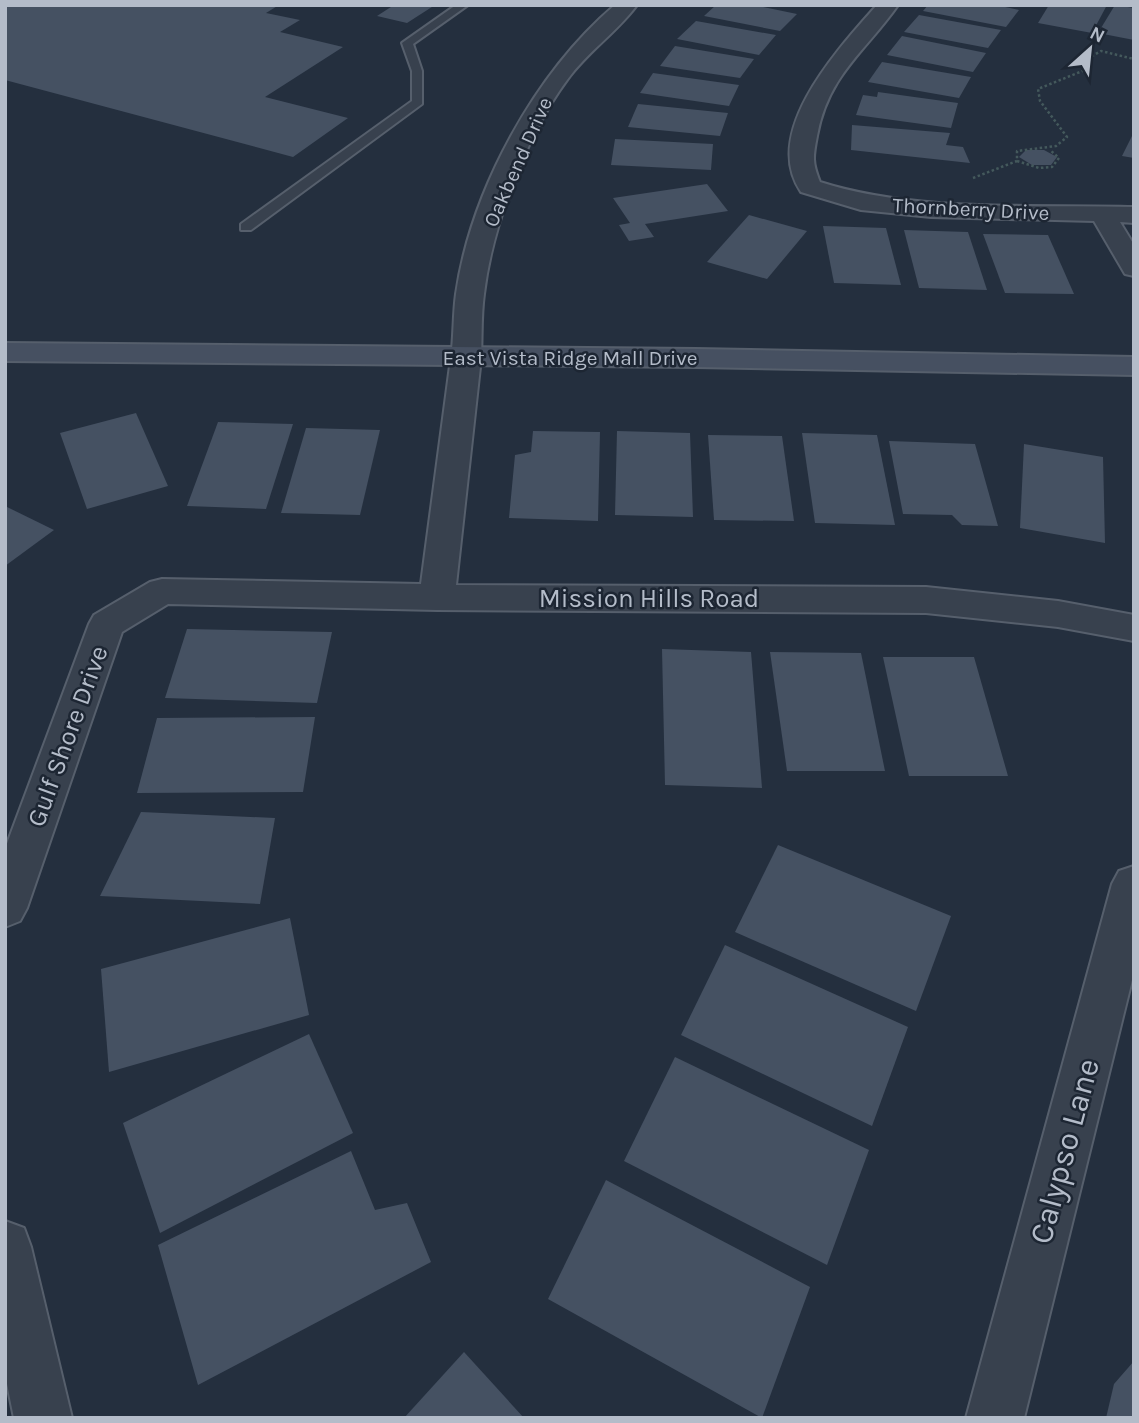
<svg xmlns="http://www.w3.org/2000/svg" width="1139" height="1423" viewBox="0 0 1139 1423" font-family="Karla,sans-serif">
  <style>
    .building { fill: #455162 }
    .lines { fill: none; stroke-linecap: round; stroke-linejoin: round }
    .service-casing { stroke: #565f6c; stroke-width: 4 }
    .minor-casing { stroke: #565f6c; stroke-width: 4 }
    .tertiary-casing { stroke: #565f6c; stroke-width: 4 }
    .secondary-casing { stroke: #565f6c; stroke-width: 4 }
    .path { stroke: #44595c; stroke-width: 2.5; stroke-dasharray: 2.5 2.5; stroke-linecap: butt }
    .service { fill: #38414e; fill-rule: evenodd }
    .minor { fill: #38414e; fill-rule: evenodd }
    .tertiary { fill: #38414e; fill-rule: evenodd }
    .secondary { fill: #465061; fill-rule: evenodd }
    .labels { text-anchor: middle; stroke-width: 5; stroke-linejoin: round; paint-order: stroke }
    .far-street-label { font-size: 21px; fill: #b4bcc9; stroke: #1d2633 }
    .street-label { font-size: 26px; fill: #b4bcc9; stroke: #1d2633 }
    .near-street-label { font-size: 32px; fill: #b4bcc9; stroke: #1d2633 }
  </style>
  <rect width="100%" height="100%" fill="#242f3e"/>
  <g class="building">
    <path d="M5,5H279L266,13L300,20L280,32L343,47L265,97L348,118L293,157L5,80Z"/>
    <path d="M394,5H435L407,23L377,16Z"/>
    <path d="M716,5H753L797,14L780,31L704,16Z"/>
    <path d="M928,5H996L1019,10L1006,27L923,11Z"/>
    <path d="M1049,5H1107L1092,33L1038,23Z"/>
    <path d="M1115,5L1134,8V40L1098,33Z"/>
    <path d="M919,15L1001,30L988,48L904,32Z"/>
    <path d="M696,21L776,35L759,55L677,39Z"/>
    <path d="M902,36L986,53L973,72L887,55Z"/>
    <path d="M675,46L754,59L740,78L660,66Z"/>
    <path d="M882,62L971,77L959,98L868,82Z"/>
    <path d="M653,73L739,85L729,106L640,93Z"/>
    <path d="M878,92L958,103L951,128L856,115L863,95L877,97Z"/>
    <path d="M638,104L728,113L720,136L628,127Z"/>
    <path d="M852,125L950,133L946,145L963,147L970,163L851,150Z"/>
    <path d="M1134,132V158L1122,156Z"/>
    <path d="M615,139L713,144L711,170L611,165Z"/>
    <path d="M1026,150H1044L1057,157L1051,165H1032L1019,157Z"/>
    <path d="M707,184L728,211L645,224L654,237L629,241L619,225L630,223L613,198Z"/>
    <path d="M749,215L807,231L767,279L707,262Z"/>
    <path d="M823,226L886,228L901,285L834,283Z"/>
    <path d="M904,230L968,232L987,290L919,288Z"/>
    <path d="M983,234L1048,235L1074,294L1005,293Z"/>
    <path d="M136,413L168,486L87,509L60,433Z"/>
    <path d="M218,422L293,424L266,509L187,506Z"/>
    <path d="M306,428L380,430L360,515L281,513Z"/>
    <path d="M533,431L600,432L598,521L509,518L515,455L531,452Z"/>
    <path d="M617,431L690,433L693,517L615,515Z"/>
    <path d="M802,433L877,435L895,525L815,523Z"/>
    <path d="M708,435L782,436L794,521L714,520Z"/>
    <path d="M889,441L975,444L998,526L962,525L952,515L903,514Z"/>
    <path d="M1024,444L1103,457L1105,543L1020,528Z"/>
    <path d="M5,506L54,530L5,566Z"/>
    <path d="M187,629L332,632L317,703L165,698Z"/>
    <path d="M662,649L751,652L762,788L665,785Z"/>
    <path d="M770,652L861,653L885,771H787Z"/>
    <path d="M883,657H974L1008,776H909Z"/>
    <path d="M315,717L303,792L137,793L157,718Z"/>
    <path d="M141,812L275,818L260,904L100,896Z"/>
    <path d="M778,845L951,916L916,1011L735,932Z"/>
    <path d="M290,918L309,1015L109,1072L101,969Z"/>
    <path d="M725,945L908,1027L872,1126L681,1035Z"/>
    <path d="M309,1034L353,1133L160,1233L123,1123Z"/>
    <path d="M675,1057L869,1150L827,1265L624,1161Z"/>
    <path d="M351,1151L375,1210L407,1203L431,1262L198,1385L158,1245Z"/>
    <path d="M606,1180L810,1287L762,1418L548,1299Z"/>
    <path d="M464,1352L524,1418H404Z"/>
    <path d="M1134,1361V1418H1106L1114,1384Z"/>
  </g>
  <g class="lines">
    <defs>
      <path id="service" d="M456,5H468L413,44L422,71V104L251,230H241V224L412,101V71L402,43Z"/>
      <g id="minor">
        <path d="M877,5H898C865,52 828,75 817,136C813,157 812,162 820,182C918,213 1032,204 1134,207V223L1120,222L1134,245V276L1125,274L1094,221L931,217L861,210L801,192C760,132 839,48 877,5Z"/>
        <path d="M466,349L476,352L481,358L456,585L926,587L1058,601L1134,615V641L1058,627L926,613L437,610L168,604L122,632L27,908L20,921L5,927V849L89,624L94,615L150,582L162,579L421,584L451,358L456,352Z"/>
        <path d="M1134,866V972L1024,1418H966L1112,884L1119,871Z"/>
        <path d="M5,1221L24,1228L31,1247L72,1418H14L5,1374Z"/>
      </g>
      <path id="tertiary" d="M615,5H637C617,32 587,52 567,80C527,134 492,226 484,294C481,315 482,337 481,358L476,364L466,367L456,364L451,358C454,337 453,315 456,294C471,190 535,73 615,5Z"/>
      <path id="secondary" d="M5,343L696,349L1134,357V375L696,367L5,361Z"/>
    </defs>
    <use href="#service" class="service-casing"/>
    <use href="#minor" class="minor-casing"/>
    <use href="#tertiary" class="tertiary-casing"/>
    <use href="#secondary" class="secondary-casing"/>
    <g class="path">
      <path d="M1017,161L1039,168L1052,167L1059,158L1050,150"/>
      <path d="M973,178L1017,161V151L1056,146L1067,137L1040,101L1038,89L1085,70L1087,59L1101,51L1134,59"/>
    </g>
    <use href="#service" class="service"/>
    <use href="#minor" class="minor"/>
    <use href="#tertiary" class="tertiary"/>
    <use href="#secondary" class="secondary"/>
  </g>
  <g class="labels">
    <g class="far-street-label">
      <text transform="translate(518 162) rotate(-66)" y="7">Oakbend Drive</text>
      <text transform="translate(971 209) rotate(3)" y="7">Thornberry Drive</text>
      <text x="570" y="365">East Vista Ridge Mall Drive</text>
    </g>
    <g class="street-label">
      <text x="649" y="607">Mission Hills Road</text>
      <text transform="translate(67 736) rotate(-70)" y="9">Gulf Shore Drive</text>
    </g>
    <g class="near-street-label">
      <text transform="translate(1064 1151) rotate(-75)" y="11">Calypso Lane</text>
    </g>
  </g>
  <rect width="1139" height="1423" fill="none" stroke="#b4bcc9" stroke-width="14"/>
  <g transform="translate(1090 49) rotate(27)" stroke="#1d2633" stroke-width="5" paint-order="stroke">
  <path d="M0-5L12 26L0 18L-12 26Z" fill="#b4bcc9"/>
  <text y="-10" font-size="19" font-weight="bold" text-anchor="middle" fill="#b4bcc9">N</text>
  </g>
</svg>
